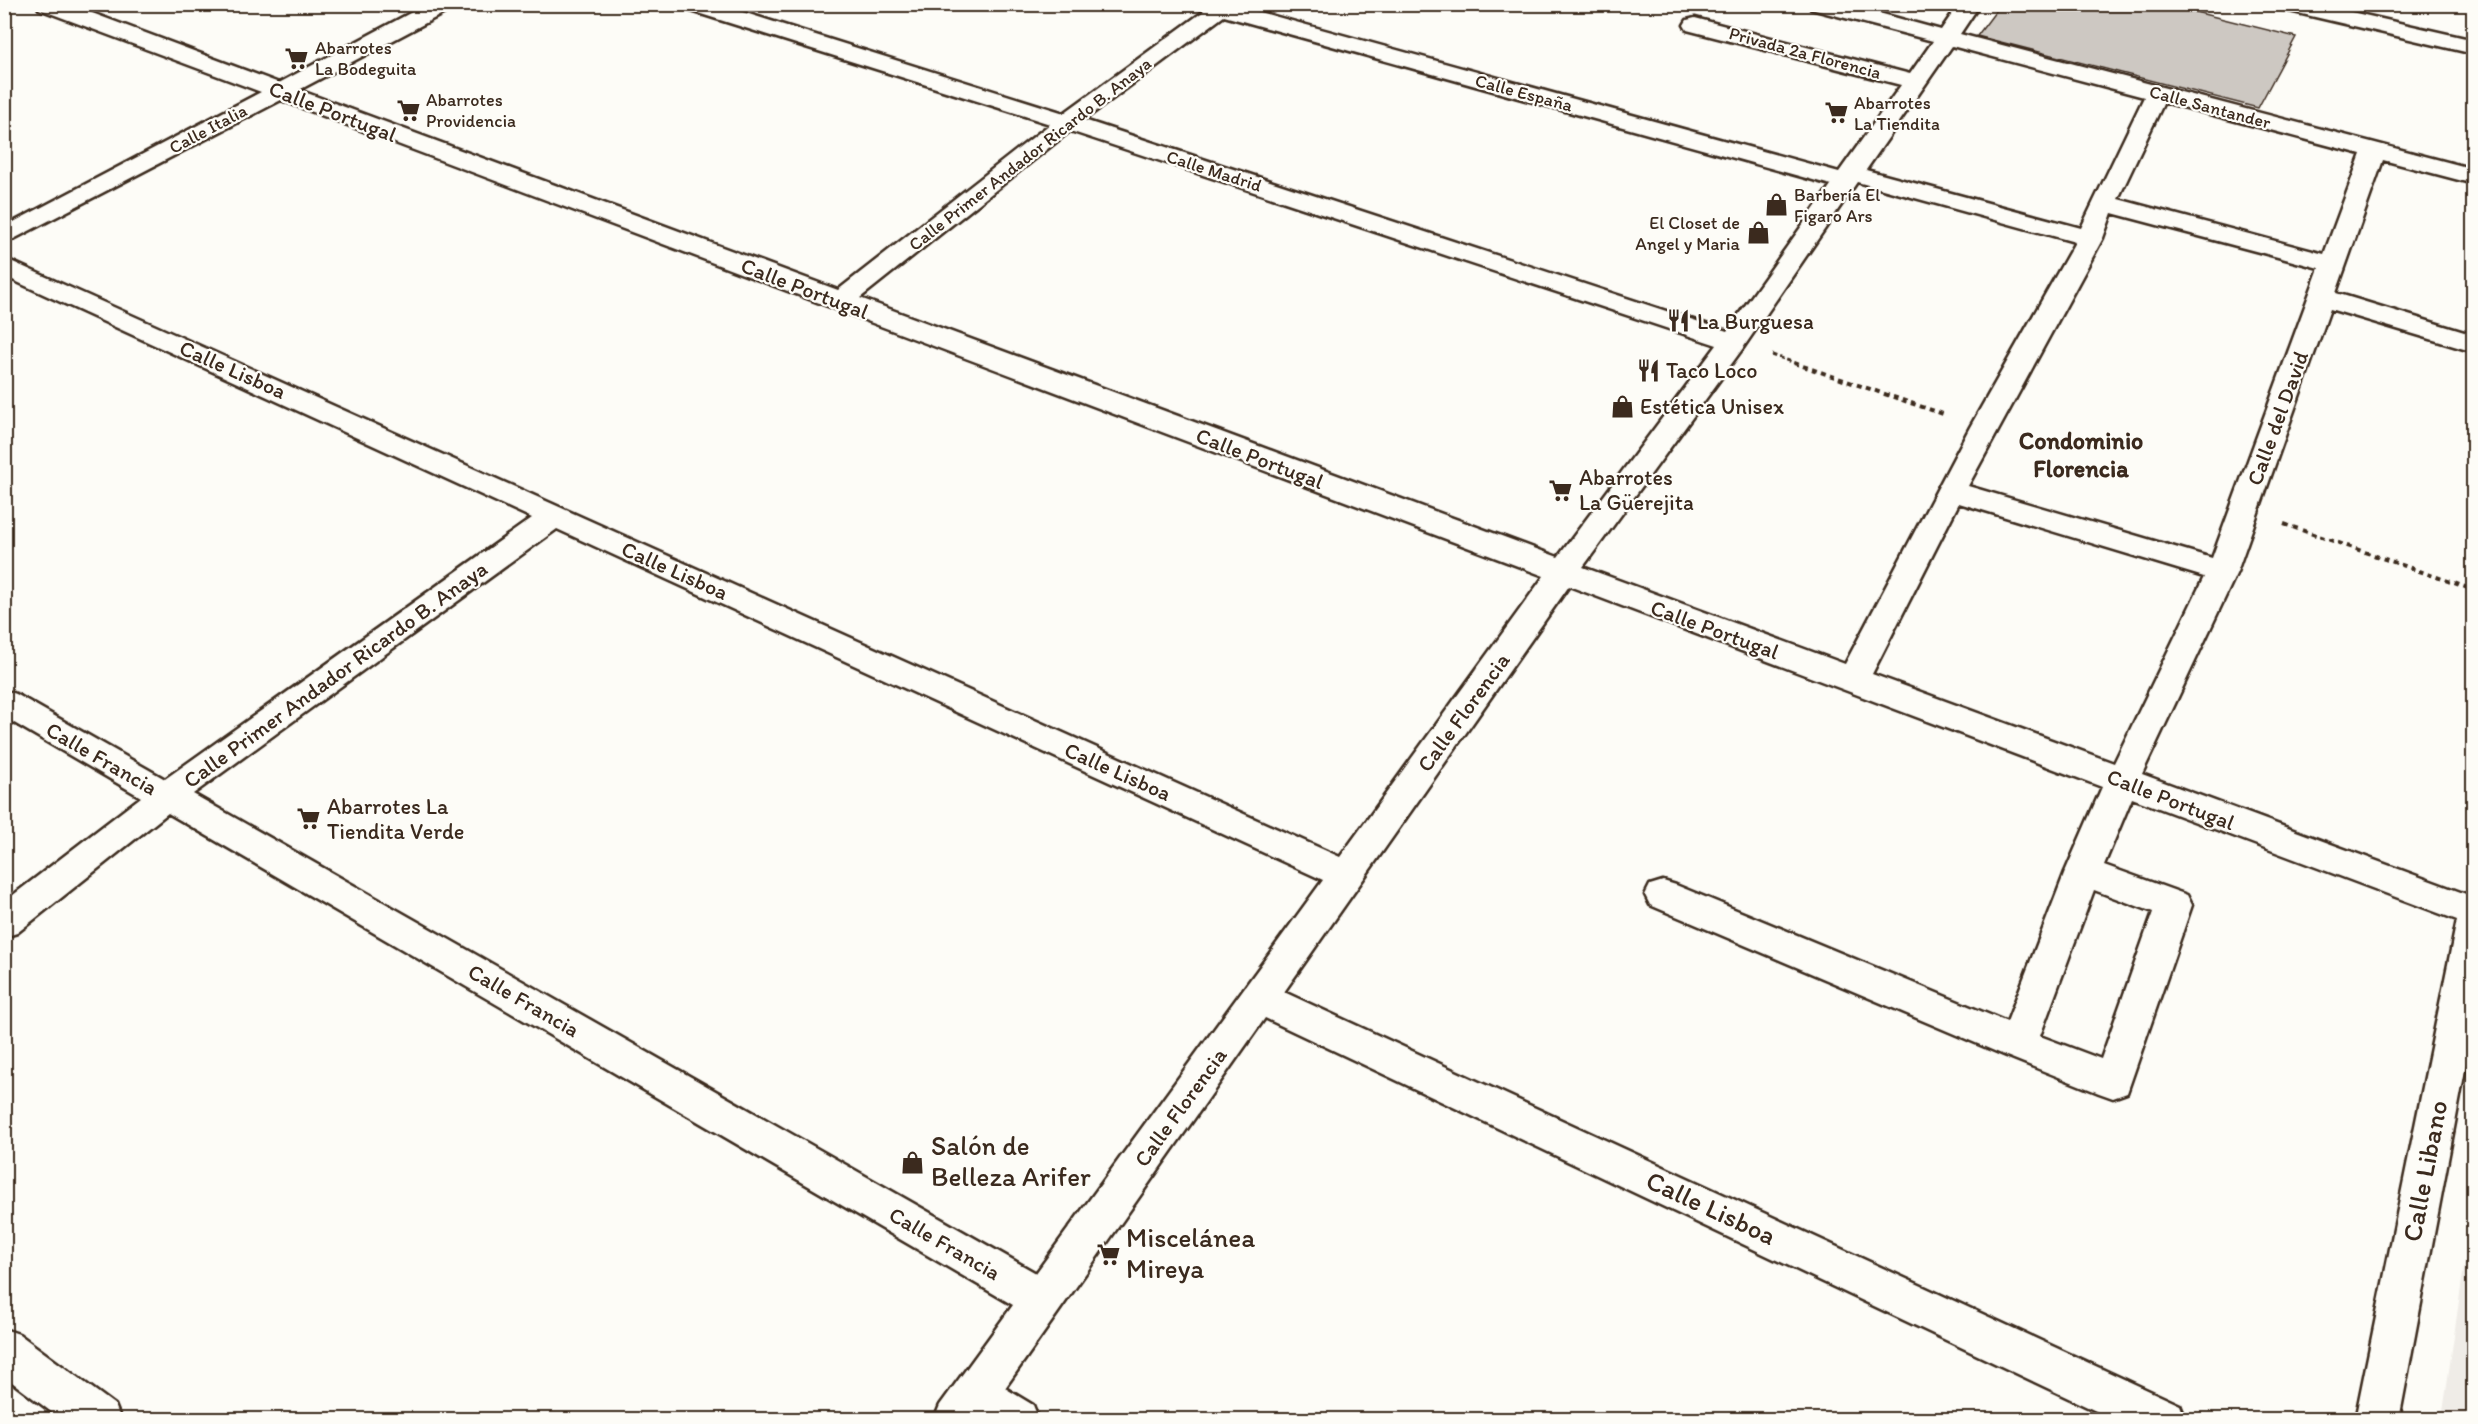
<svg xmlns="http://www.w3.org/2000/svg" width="2478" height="1424" viewBox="0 0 2478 1424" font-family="Itim,sans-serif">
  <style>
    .built { fill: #efece7 }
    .building { fill: #cdc8c2; stroke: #3b2a1e; stroke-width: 1.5 }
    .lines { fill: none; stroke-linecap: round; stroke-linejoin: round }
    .minor-casing { stroke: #3b2a1e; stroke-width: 5 }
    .major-casing { stroke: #3b2a1e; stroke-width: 5 }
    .path-far1 { stroke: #3b2a1e; stroke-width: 3; stroke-dasharray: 4.5 3; stroke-linecap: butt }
    .path { stroke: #3b2a1e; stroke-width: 4; stroke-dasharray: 5 4.5; stroke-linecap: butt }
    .minor { fill: #fdfcf7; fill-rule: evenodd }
    .major { fill: #fdfcf7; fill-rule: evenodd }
    .labels { text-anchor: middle; stroke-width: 4.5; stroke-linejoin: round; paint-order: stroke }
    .far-poi-label { font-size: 18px; fill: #3b2a1e; stroke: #fdfcf7; text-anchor: start }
    .far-street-label { font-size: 18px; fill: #3b2a1e; stroke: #fdfcf7 }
    .street-label { font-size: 22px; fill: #3b2a1e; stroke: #fdfcf7 }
    .poi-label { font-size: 22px; fill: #3b2a1e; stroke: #fdfcf7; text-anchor: start }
    .neighbourhood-label { font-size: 24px; font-weight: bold; fill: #3b2a1e; stroke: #fdfcf7 }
    .near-poi-label { font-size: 27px; fill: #3b2a1e; stroke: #fdfcf7; text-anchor: start }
    .near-street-label { font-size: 27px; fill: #3b2a1e; stroke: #fdfcf7 }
  </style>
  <rect width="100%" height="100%" fill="#fdfcf7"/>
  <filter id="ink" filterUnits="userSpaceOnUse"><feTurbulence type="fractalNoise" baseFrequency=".0167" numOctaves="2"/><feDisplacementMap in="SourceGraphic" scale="12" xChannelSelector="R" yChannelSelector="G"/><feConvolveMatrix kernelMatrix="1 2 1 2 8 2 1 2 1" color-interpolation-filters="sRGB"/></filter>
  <g filter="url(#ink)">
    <path class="built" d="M2473,1204V1419H2442Z"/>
    <path class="building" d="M2001,4H2163L2296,37L2258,108L1977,36Z"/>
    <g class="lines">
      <defs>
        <g id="minor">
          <path d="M37,4H68L279,83L427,4H454L452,9L299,90L838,290L1050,124L685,9L683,4H717L1064,113L1204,11L1194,4H1230L1839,172L1901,85L1687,30L1684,25L1687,20L1695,18L1910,74L1933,41L1811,9L1809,4H1846L1941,30L1959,4H1980L1960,34L2474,169V184L2383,160L2336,293L2474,335V352L2330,309L2237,572L2142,774L2474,897V1022L2399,1420H2355L2457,920L2132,798L2104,865L2187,895L2192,905L2127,1093L2113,1098L2099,1093L2004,1055L1650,905L1645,895L1650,885L1663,881L1676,885L2007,1022L2065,872L2102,787L1569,586L1284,992L2180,1405L2186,1420H2115L1265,1018L1005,1388L1033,1405L1039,1420H934L940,1405L1013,1305L168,813L17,933L4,937V902L141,797L4,717V690L16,694L165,779L532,518L4,276V258L1340,857L1544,576L281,100L4,244V227L261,92L39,9ZM1224,16L1831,185L1727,331L1084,120ZM1952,46L2144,97L2081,228L1866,170ZM2164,102L2361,154L2324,254L2118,199ZM1070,131L1717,345L1558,557L860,298ZM1857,182L2075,242L1970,427L1845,664L1583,567L1743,348ZM2112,213L2319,268L2212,558L1968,486L2103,238ZM1959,503L2204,577L2114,763L1872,674ZM557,529L1323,880L1036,1273L193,794ZM2094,890L2153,912L2101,1059L2040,1036Z"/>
          <path d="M4,1329L19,1334L115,1405L121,1420H62L4,1376Z"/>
        </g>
        <path id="major" d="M2275,4H2316L2474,40V54L2285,10L2277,9Z"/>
      </defs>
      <use href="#minor" class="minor-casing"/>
      <use href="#major" class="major-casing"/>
      <path class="path-far1" d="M1772,355L1798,364"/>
      <g class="path">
        <path d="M1794,363L1943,414"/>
        <path d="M2284,524L2474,590"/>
      </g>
      <use href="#minor" class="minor"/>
      <use href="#major" class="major"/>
    </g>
  </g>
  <defs>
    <symbol id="supermarket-bare" viewBox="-9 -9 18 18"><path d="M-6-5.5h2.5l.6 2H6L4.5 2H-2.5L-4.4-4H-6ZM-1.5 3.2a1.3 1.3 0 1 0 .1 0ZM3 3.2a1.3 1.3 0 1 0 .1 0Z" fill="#3b2a1e" stroke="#fdfcf7" stroke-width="2.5" paint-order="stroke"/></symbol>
    <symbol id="shop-bare" viewBox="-9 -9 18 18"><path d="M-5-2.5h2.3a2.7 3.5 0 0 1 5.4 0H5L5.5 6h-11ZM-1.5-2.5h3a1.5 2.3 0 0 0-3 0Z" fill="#3b2a1e" stroke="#fdfcf7" stroke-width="2.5" paint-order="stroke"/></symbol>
    <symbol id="restaurant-bare" viewBox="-9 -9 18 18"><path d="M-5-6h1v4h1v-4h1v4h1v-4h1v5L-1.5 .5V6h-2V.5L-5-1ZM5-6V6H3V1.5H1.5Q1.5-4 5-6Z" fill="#3b2a1e" stroke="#fdfcf7" stroke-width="2.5" paint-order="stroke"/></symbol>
  </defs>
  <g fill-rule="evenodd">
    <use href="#supermarket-bare" x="280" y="42" width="33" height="33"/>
    <use href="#supermarket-bare" x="392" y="94" width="33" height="33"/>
    <use href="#supermarket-bare" x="1820" y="96" width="33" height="33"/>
    <use href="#shop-bare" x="1760" y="188" width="33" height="33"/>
    <use href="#shop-bare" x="1742" y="216" width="33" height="33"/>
    <use href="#restaurant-bare" x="1662" y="304" width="33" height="33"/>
    <use href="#restaurant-bare" x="1632" y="354" width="33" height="33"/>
    <use href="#shop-bare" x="1606" y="390" width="33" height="33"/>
    <use href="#supermarket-bare" x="1544" y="474" width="33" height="33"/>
    <use href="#supermarket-bare" x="292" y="802" width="33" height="33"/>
    <use href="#shop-bare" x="896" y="1146" width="33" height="33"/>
    <use href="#supermarket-bare" x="1092" y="1238" width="33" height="33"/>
  </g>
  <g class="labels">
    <g class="far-poi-label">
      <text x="315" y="54">Abarrotes<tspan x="315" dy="21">La Bodeguita</tspan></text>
      <text x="426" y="106">Abarrotes<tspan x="426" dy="21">Providencia</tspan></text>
      <text x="1854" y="109">Abarrotes<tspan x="1854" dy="21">La Tiendita</tspan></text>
      <text x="1794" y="201">Barbería El<tspan x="1794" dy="21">Figaro Ars</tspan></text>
      <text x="1740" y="229" text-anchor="end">El Closet de<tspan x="1740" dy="21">Angel y Maria</tspan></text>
    </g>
    <g class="far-street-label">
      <text transform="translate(1805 53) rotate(15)" y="6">Privada 2a Florencia</text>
      <text transform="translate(1524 93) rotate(15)" y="6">Calle España</text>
      <text transform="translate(2210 107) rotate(15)" y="6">Calle Santander</text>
      <text transform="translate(208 129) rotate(-28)" y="6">Calle Italia</text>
      <text transform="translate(1030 154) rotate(-38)" y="6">Calle Primer Andador Ricardo B. Anaya</text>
      <text transform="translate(1214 171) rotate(18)" y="6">Calle Madrid</text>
    </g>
    <g class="street-label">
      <text transform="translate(333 111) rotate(21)" y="8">Calle Portugal</text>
      <text transform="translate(805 288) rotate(21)" y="8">Calle Portugal</text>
      <text transform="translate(233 369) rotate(24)" y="8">Calle Lisboa</text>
      <text transform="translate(2277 418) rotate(-70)" y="8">Calle del David</text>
      <text transform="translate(1260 458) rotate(21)" y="8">Calle Portugal</text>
      <text transform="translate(675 570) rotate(24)" y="8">Calle Lisboa</text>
      <text transform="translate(1715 629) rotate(20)" y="8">Calle Portugal</text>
      <text transform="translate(335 674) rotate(-36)" y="8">Calle Primer Andador Ricardo B. Anaya</text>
      <text transform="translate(1463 712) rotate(-54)" y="8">Calle Florencia</text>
      <text transform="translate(102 758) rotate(30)" y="8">Calle Francia</text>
      <text transform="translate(1118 771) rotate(24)" y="8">Calle Lisboa</text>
      <text transform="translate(2171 799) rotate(21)" y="8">Calle Portugal</text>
      <text transform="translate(524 1000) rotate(30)" y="8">Calle Francia</text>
      <text transform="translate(1180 1107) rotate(-54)" y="8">Calle Florencia</text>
      <text transform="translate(945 1243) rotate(30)" y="8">Calle Francia</text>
    </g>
    <g class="poi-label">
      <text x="1697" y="329">La Burguesa</text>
      <text x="1666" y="378">Taco Loco</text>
      <text x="1640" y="414">Estética Unisex</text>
      <text x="1579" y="485">Abarrotes<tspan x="1579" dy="25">La Güerejita</tspan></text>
      <text x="327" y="814">Abarrotes La<tspan x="327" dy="25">Tiendita Verde</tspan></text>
    </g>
    <g class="neighbourhood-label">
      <text x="2081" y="449">Condominio<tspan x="2081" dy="28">Florencia</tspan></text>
    </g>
    <g class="near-poi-label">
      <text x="931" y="1155">Salón de<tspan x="931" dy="31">Belleza Arifer</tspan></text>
      <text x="1126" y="1247">Miscelánea<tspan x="1126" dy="31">Mireya</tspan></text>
    </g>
    <g class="near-street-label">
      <text transform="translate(2425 1171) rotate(-79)" y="9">Calle Libano</text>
      <text transform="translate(1711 1208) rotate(25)" y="9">Calle Lisboa</text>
    </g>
  </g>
  <rect width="2478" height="1424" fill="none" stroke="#fdfcf7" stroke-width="24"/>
  <rect x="12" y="12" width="2454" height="1400" fill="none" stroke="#3b2a1e" stroke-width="2" filter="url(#ink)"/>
</svg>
